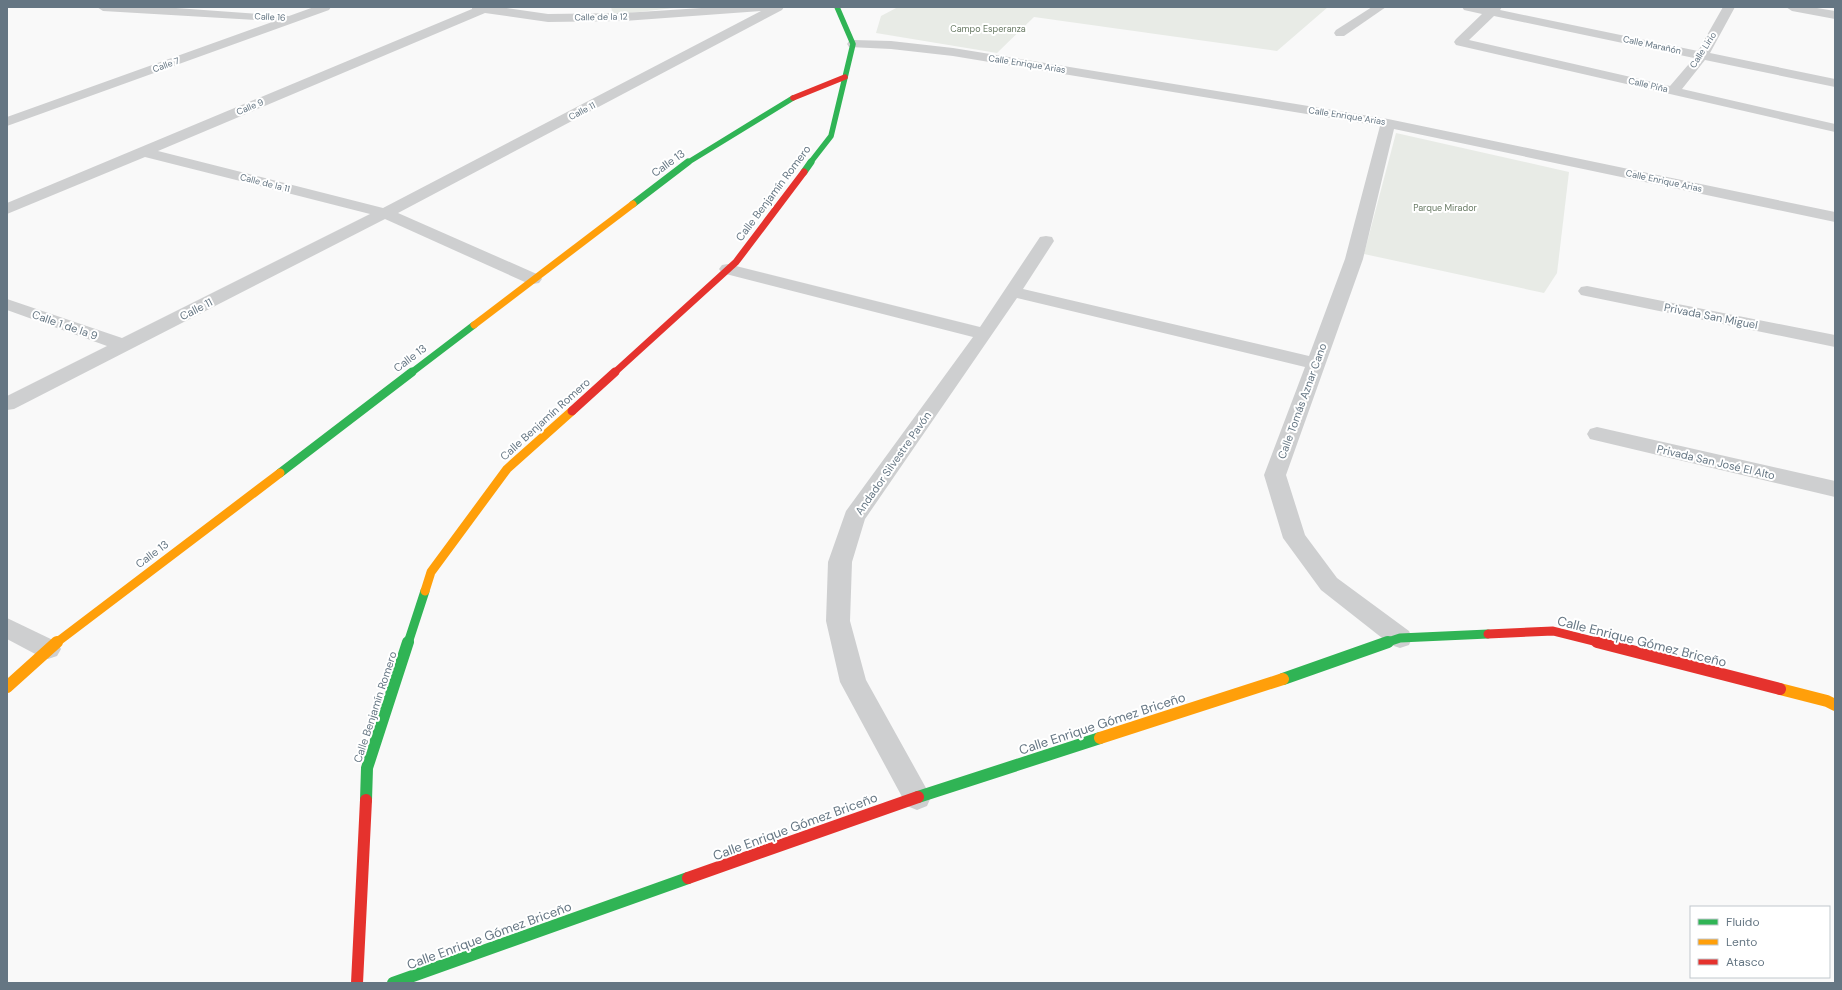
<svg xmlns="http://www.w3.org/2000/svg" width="1842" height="990" viewBox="0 0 1842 990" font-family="'DM Sans',sans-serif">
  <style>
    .green { fill: #e8ebe6 }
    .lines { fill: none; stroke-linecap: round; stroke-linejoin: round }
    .street { fill: #cecfd0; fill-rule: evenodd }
    .fast-far3 { stroke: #30b455; stroke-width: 5.5 }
    .fast-far2 { stroke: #30b455; stroke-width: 7 }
    .fast-far1 { stroke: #30b455; stroke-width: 9 }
    .fast { stroke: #30b455; stroke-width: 12 }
    .slow-far2 { stroke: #ff9f0a; stroke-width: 7 }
    .slow-far1 { stroke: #ff9f0a; stroke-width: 9 }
    .slow { stroke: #ff9f0a; stroke-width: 12 }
    .jam-far3 { stroke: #e5322d; stroke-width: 5.5 }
    .jam-far2 { stroke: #e5322d; stroke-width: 7 }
    .jam-far1 { stroke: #e5322d; stroke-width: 9 }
    .jam { stroke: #e5322d; stroke-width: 12 }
    .labels { text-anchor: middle; stroke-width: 4; stroke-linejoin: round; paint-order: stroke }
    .far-street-label { font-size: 9px; fill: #657683; stroke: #fff }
    .far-park-label { font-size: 9px; fill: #687a64; stroke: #fff }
    .street-label { font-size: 11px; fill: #657683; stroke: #fff }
    .near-street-label { font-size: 13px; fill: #657683; stroke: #fff }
  </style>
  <rect width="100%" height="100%" fill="#f9f9f9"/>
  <g class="green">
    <path d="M611,7H682L613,15Z"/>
    <path d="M898,7H1328L1277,51L1034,17L997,53L876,33L881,16Z"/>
    <path d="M1396,133L1569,172L1557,273L1544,293L1364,254Z"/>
  </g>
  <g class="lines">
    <g class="street">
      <path d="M97,7H162L289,16L314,7H331L329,10L7,126V117L275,21L103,11Z"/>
      <path d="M472,7H499L548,14L624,13L717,7H784L782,10L398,213L539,275L542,279L539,283L533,284L527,283L385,219L14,409L7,410V396L107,346L7,310V299L122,338L370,214L145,157L7,214V203L472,9ZM761,11L383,208L158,151L485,13L548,22L624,21Z"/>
      <path d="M1372,7H1386L1344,36H1336L1334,33L1336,30Z"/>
      <path d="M1462,7H1502L1500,10L1698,51L1723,7H1735L1710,53L1835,79V87L1705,60L1682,89L1835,124V132L1456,45L1454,42L1456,39L1482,14L1464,10ZM1494,16L1694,58L1670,86L1469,40Z"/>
      <path d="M1786,7H1811L1835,11V19L1792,11Z"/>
      <path d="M853,40L891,41L953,48L1388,119L1835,212V222L1394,129L1363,259L1286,475L1305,535L1337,578L1409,631L1412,638L1409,645L1400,648L1391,645L1321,590L1283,538L1264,475L1305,367L1017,298L865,519L852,562L850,621L866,680L931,797L927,806L917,810L907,806L840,682L826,621L828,562L846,511L973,337L722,273L719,269L722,265L728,264L980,327L1040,237L1046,236L1052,237L1054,241L1023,289L1309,356L1345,259L1380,126L953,56L891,49L849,47L847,44L849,41Z"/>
      <path d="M1587,286L1835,335V347L1581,295L1578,291L1581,287Z"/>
      <path d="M1597,427L1835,481V497L1590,439L1587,434L1590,429Z"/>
      <path d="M7,618L57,642L61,649L57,656L48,659L39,656L7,639Z"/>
    </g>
    <g class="fast-far3">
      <path d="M687,163L793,98"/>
      <path d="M810,163L831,136L853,44L837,7"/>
    </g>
    <g class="fast-far2">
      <path d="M804,172L811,162"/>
      <path d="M633,204L688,162"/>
      <path d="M411,373L474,325"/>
    </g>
    <g class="fast-far1">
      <path d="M280,473L412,372"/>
      <path d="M408,643L425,591"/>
      <path d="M1385,643L1400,638L1488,634"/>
    </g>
    <g class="fast">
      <path d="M1283,679L1388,642"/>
      <path d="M918,797L1100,738"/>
      <path d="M366,800L367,768L408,642"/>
      <path d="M393,983L688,878"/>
    </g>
    <path class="slow-far2" d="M474,325L633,204"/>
    <g class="slow-far1">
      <path d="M425,591L431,572L507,469L572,411"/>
      <path d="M56,643L280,473"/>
    </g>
    <g class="slow">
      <path d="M7,687L57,642"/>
      <path d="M1780,689L1827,701L1835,705"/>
      <path d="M1100,738L1283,679"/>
    </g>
    <path class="jam-far3" d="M793,98L845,77"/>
    <path class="jam-far2" d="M614,373L736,262L804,172"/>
    <g class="jam-far1">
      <path d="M572,411L615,372"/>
      <path d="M1488,634L1553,631L1601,643"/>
    </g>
    <g class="jam">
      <path d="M1597,642L1780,689"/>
      <path d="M688,878L918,797"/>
      <path d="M357,983L366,800"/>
    </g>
  </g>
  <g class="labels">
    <g class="far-street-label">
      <text transform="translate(270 17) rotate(3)" y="3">Calle 16</text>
      <text transform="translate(601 17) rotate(-1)" y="3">Calle de la 12</text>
      <text transform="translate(1652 45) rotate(12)" y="3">Calle Marañón</text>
      <text transform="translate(1703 50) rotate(-57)" y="3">Calle Lirio</text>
      <text transform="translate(1027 64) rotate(9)" y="3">Calle Enrique Arias</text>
      <text transform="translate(166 65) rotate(-20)" y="3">Calle 7</text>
      <text transform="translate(1648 85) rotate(13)" y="3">Calle Piña</text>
      <text transform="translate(250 107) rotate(-23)" y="3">Calle 9</text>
      <text transform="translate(582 111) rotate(-27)" y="3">Calle 11</text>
      <text transform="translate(1347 116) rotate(9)" y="3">Calle Enrique Arias</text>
      <text transform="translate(1664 181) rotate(12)" y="3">Calle Enrique Arias</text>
      <text transform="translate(265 183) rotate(14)" y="3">Calle de la 11</text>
    </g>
    <g class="far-park-label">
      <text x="988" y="32">Campo Esperanza</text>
      <text x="1445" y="211">Parque Mirador</text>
    </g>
    <g class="street-label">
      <text transform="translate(668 163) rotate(-36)" y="4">Calle 13</text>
      <text transform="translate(773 193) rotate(-53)" y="4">Calle Benjamín Romero</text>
      <text transform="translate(196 309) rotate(-27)" y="4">Calle 11</text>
      <text transform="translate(1711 316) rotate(11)" y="4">Privada San Miguel</text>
      <text transform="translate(65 325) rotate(19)" y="4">Calle 1 de la 9</text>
      <text transform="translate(410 358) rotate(-37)" y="4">Calle 13</text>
      <text transform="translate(1302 401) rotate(-70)" y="4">Calle Tomás Aznar Cano</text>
      <text transform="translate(545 419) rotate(-42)" y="4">Calle Benjamín Romero</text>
      <text transform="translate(1716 462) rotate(13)" y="4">Privada San José El Alto</text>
      <text transform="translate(893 463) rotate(-55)" y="4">Andador Silvestre Pavón</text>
      <text transform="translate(152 554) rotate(-37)" y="4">Calle 13</text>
      <text transform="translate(375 707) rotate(-72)" y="4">Calle Benjamín Romero</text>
    </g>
    <g class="near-street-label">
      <text transform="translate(1642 641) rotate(14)" y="5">Calle Enrique Gómez Briceño</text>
      <text transform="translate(1102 723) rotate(-18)" y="5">Calle Enrique Gómez Briceño</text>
      <text transform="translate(795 826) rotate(-20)" y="5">Calle Enrique Gómez Briceño</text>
      <text transform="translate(489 935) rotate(-20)" y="5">Calle Enrique Gómez Briceño</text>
    </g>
  </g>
  <rect width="1842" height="990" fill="none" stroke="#657683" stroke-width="16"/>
  <rect x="1690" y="906" width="140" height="72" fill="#ffffff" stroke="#c1c8cd"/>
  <rect x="1698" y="919" width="20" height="6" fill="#30b455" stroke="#c1c8cd"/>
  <text x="1726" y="926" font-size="12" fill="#657683">Fluido</text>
  <rect x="1698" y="939" width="20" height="6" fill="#ff9f0a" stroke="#c1c8cd"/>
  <text x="1726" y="946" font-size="12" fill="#657683">Lento</text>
  <rect x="1698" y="959" width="20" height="6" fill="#e5322d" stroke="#c1c8cd"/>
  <text x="1726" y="966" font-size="12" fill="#657683">Atasco</text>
</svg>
